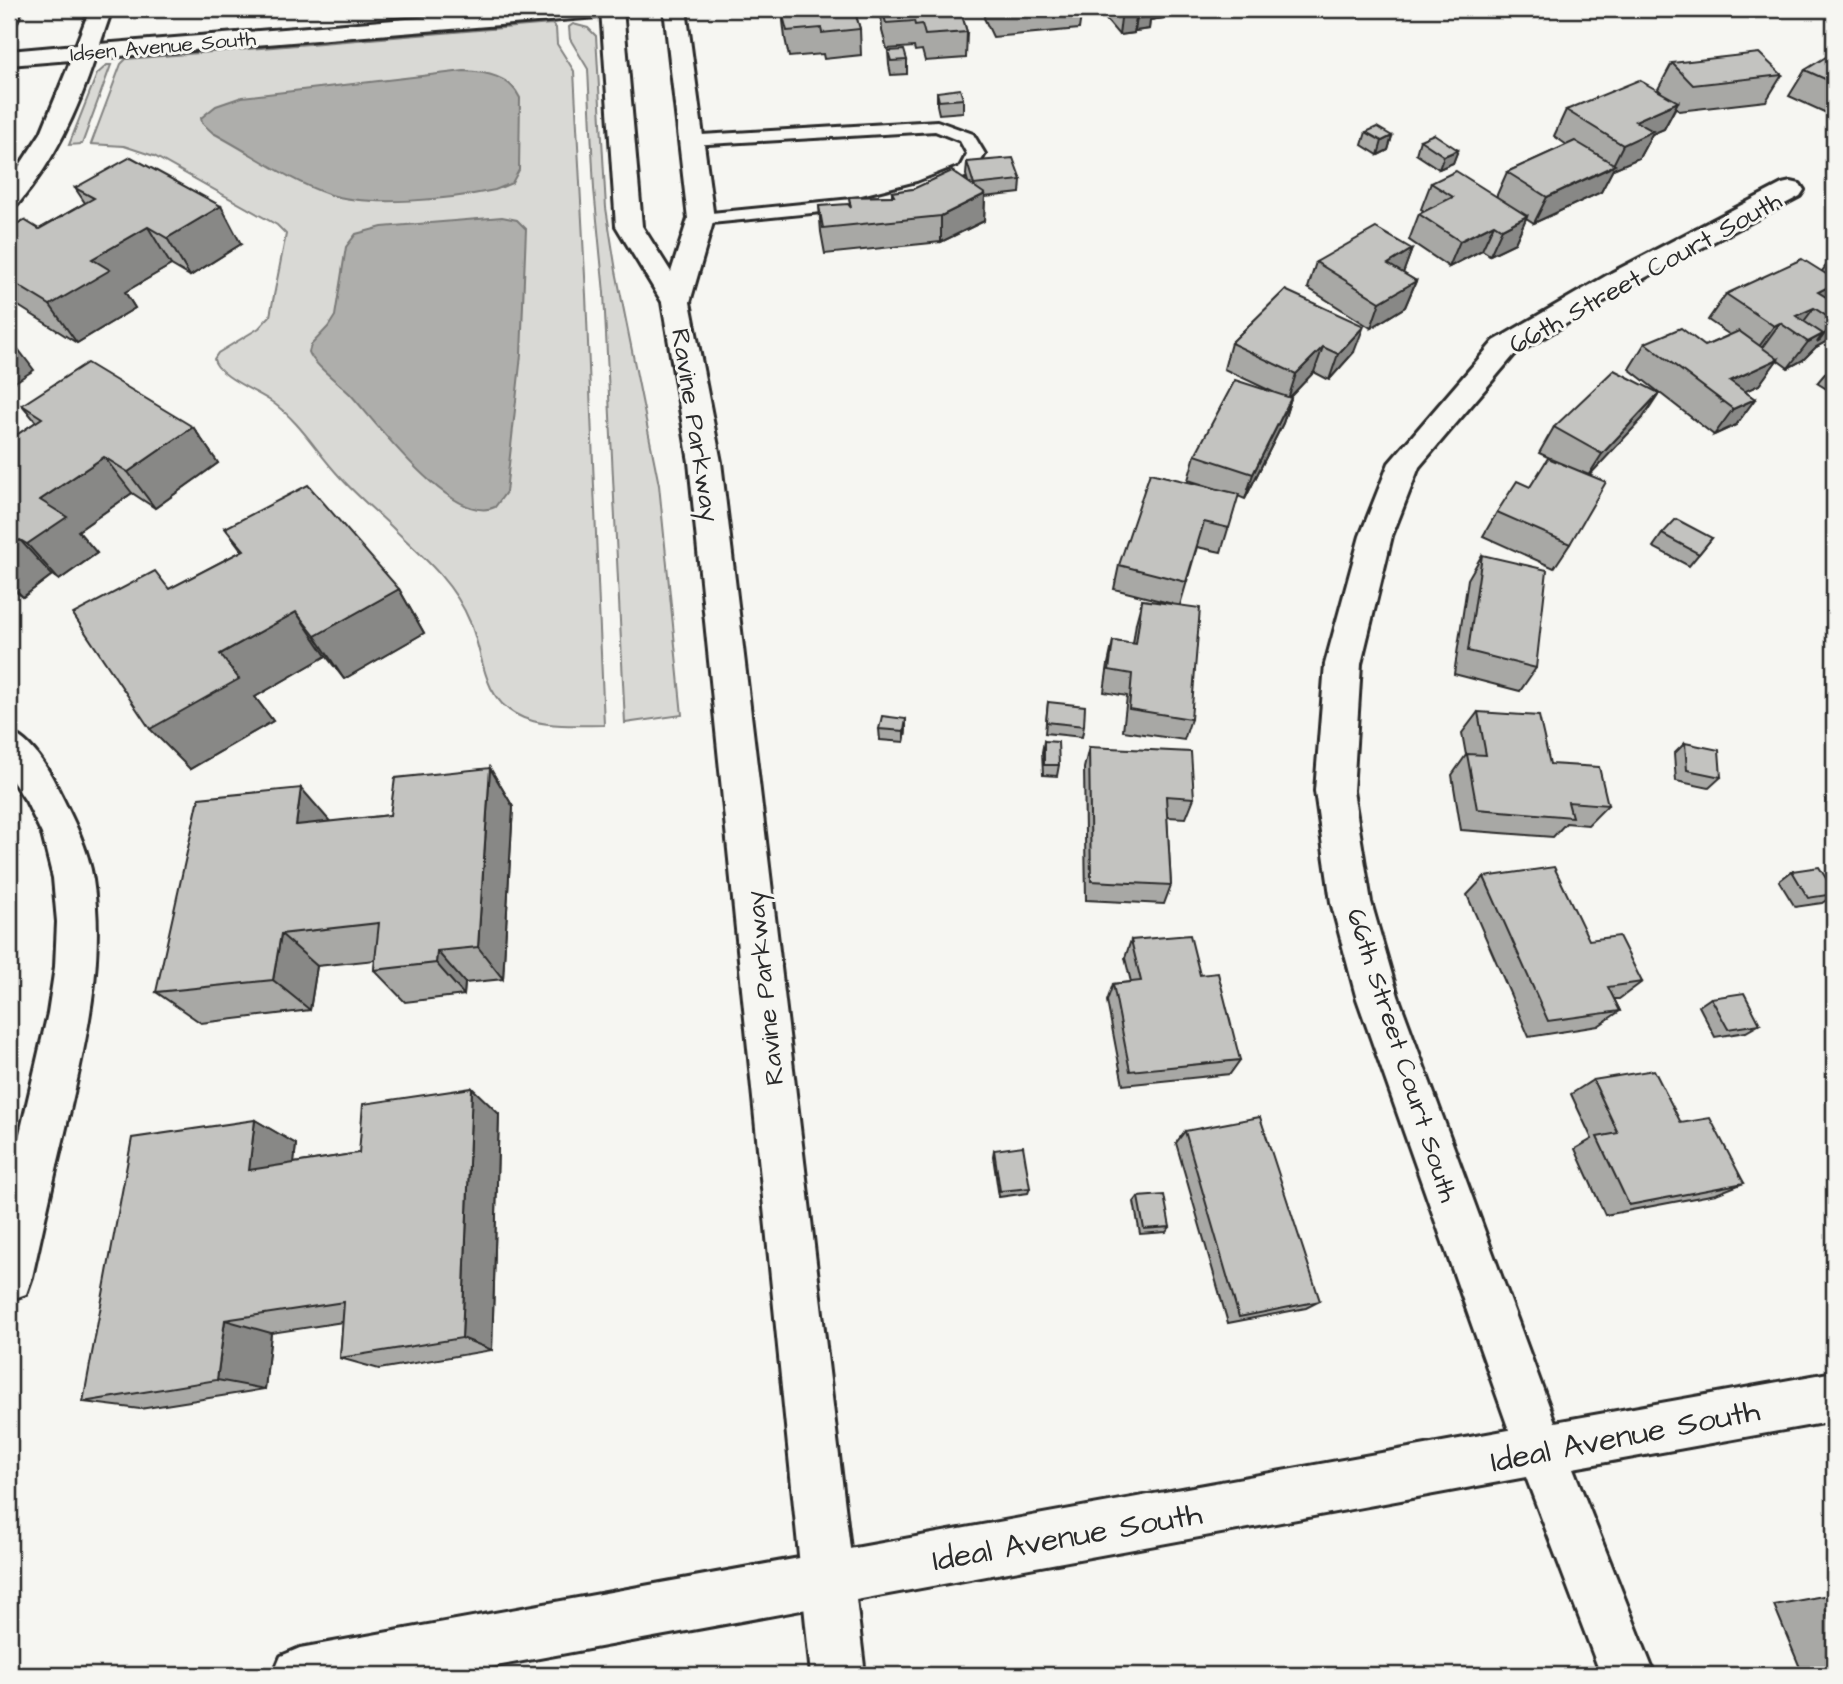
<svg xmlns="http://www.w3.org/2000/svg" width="1843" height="1684" viewBox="0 0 1843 1684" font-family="'Architects Daughter',sans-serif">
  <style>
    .green { fill: #d9d9d5; stroke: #828280; stroke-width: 2 }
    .water { fill: #aeaeab; stroke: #7a7a78; stroke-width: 2 }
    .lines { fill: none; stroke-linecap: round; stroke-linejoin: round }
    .lane-casing { stroke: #2b2b2b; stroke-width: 6 }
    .street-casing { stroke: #2b2b2b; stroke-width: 6 }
    .secondary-casing { stroke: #2b2b2b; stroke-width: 6 }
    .lane { fill: #f6f6f2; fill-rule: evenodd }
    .street { fill: #f6f6f2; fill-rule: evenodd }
    .secondary { fill: #f6f6f2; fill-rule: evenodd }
    .wall { fill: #a8a8a5; stroke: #2b2b2b; stroke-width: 2 }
    .shaded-wall { fill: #888886; stroke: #2b2b2b; stroke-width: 2 }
    .building { fill: #c3c3c0; stroke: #2b2b2b; stroke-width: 2 }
    .labels { text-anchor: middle; stroke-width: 6; stroke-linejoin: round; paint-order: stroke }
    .far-street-label { font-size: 21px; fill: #2b2b2b; stroke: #f6f6f2 }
    .street-label { font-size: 26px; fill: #2b2b2b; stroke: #f6f6f2 }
    .near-street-label { font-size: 32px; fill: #2b2b2b; stroke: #f6f6f2 }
  </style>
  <rect width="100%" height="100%" fill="#f6f6f2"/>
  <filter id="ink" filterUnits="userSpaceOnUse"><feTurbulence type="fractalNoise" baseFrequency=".0143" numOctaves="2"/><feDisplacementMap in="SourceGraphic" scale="14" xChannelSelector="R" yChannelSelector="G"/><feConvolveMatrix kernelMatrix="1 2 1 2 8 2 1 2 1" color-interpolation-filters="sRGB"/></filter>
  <g filter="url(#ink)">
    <g class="green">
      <path d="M552,24L556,28L557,44L574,71L586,295L604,725C563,725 512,731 491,688C481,667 479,643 470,622C455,585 425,558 397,532C378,513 357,496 339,476C316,451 300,422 272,402C258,392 216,375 214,359L218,353L259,328L270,316L286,234L277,225L154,156L124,146L91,144L121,64L126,59Z"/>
      <path d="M573,24L588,28L596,36L606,208L616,271L659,485L682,715L625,723L604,293L594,189L588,69L570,39L569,27Z"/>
      <path d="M107,65H111L82,144L69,145L97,74Z"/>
    </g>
    <g class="water">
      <path d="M464,71C486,72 510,76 520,98L519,170L512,183L495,190C451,199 371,208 328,194C288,180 251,153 213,133L202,123L201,118L216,106L242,97Z"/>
      <path d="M502,217L517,220L526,229L521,355L506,492L495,507C453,527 375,421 350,394C339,383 313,364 309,352L311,345L328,327L335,316L346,247L356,234L382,227Z"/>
    </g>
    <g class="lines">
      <defs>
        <path id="lane" d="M937,121L973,134L985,154L973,174L923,193L862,208L701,224L692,219L701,214L862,198L917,184L960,167L967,154L960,141L935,131L691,145L682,140L685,136Z"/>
        <g id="street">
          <path d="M90,9H112L100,44L530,9H621L618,14L610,16L95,58C77,112 55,160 18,204L9,206V182L41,133L71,60L9,65V51L76,45Z"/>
          <path d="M1791,182L1800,184L1804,190L1800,196L1631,285L1514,355L1419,467L1392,536L1361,664L1353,791L1371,902L1398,996L1555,1422L1834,1372V1421L1573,1468L1655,1675H1601L1526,1477L447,1675H273L281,1656L300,1648L1509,1430L1356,996L1331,902L1315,791L1325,664L1360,536L1389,463L1494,341L1611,273L1782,184Z"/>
          <path d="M9,732C31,739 49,770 59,791C73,819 88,848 93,880C106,964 84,1050 65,1132C53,1180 43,1229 32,1277L26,1294L9,1300V1181L48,1013L55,967L57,922L53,878L42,834L26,801L9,776Z"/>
        </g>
        <path id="secondary" d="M601,9H623L642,226L671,272L688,219L664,9H686L714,219L690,302L721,462L865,1675H811L689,462L662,302L616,226Z"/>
      </defs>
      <use href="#lane" class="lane-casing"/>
      <use href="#street" class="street-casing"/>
      <use href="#secondary" class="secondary-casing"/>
      <use href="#lane" class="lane"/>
      <use href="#street" class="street"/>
      <use href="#secondary" class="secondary"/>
    </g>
    <g class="wall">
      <path d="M9,9H24L18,22L9,23Z"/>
      <path d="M815,9H854L860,29L861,55L824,59L823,54L789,57L785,38L782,12Z"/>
      <path d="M881,9H960L967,32L966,58L925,61L922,50L915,51L914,47L887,49L882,31Z"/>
      <path d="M985,9H1082L1079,29L993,37L984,18Z"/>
      <path d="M1097,9H1191L1190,14L1150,20L1149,29L1135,31L1134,30V33L1119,35Z"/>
      <path d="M888,51L907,60V74L891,75L889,65Z"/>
      <path d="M1834,57V124L1828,121L1831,115L1789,96L1805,70Z"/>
      <path d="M1672,63L1782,75L1766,101L1679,111L1676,107L1664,129L1652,134L1639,158L1613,169L1601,192L1534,223L1526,218L1515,243L1490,255L1482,250L1449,267L1409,240L1419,214L1424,211L1421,209L1431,183L1496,197L1507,172L1567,145L1554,136L1566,110L1661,92L1658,89Z"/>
      <path d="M937,92L963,99V112L939,114L937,105Z"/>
      <path d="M1366,132L1392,136L1388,150L1378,155L1362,145Z"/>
      <path d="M1420,140L1458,150L1453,163L1439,169L1416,154Z"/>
      <path d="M967,162L1021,180L1020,193L985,197L984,221L941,242L825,254L821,232L819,206H850L849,197L892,196V192L968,182L966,175Z"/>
      <path d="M75,188L241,244L190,276L171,265L125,292L135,308L77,343L9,300V228L39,229L85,203Z"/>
      <path d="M1412,249L1403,273L1416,281L1405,307L1371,328L1308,288L1316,262Z"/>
      <path d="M1834,257V298L1829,295L1827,298L1834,302V335L1831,339L1816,347L1803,360L1788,368L1777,360L1759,385L1744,391L1755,399L1736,425L1714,435L1629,369L1645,343L1705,346L1730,335L1708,320L1726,294L1822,271L1831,259Z"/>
      <path d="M1285,290L1354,352L1329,380L1314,372L1290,397L1291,398L1283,423L1245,499L1238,496L1221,552L1197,547L1180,605L1191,719L1184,740L1123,731L1127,696L1104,692L1108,664L1113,641L1133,644L1136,623L1142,600L1173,604L1114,589L1119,565L1214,488L1188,480L1195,455L1273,392L1224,369L1231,343Z"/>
      <path d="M1834,366V388L1830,391L1817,383L1828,370Z"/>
      <path d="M22,405L193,427L218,463L155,508L132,493L78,531L97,553L59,580L52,575L23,597L9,587V440L36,422Z"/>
      <path d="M1642,419L1589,475L1570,544L1554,568L1483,536L1497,512L1530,487L1550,458L1539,453L1554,427Z"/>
      <path d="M225,528L399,589L424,633L344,679L326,656L255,697L273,721L190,769L169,589L242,551Z"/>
      <path d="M1662,534L1712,538L1689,566L1653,547Z"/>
      <path d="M1482,555L1536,668L1520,691L1454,674L1468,579Z"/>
      <path d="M1048,702L1084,726L1082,737L1045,733Z"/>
      <path d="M1478,712L1550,764L1608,805L1588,825L1566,823L1553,837L1461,830L1452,775L1466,755L1462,733Z"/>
      <path d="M906,719V730L904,742L880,740L879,729Z"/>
      <path d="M1044,741L1059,765L1057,776L1043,775L1042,752Z"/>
      <path d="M1685,743L1721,777L1709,788L1676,781L1674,754Z"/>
      <path d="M1089,747L1194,798L1186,818L1167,817L1171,885L1164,904L1086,900L1084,768Z"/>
      <path d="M490,768L513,807L503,979L465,983L464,995L405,1002L374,970L375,960L317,966L310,1010L201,1023L156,992L331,822L390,815Z"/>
      <path d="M1792,871L1834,891V895L1822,903L1795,907L1779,881Z"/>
      <path d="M1484,877L1589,940L1642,982L1619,999H1614L1620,1011L1598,1026L1529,1037L1467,895Z"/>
      <path d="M1131,940L1240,1060L1230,1074L1123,1085L1107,1001L1113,984L1131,982L1125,958Z"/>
      <path d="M1711,998L1760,1024L1746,1032L1715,1037L1699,1006Z"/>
      <path d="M1593,1080L1681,1123L1744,1183L1716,1194L1605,1215L1575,1149L1592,1139L1571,1094Z"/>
      <path d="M499,1114L492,1350L379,1369L340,1358L343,1322L271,1333L265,1389L140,1409L83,1402L255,1120L296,1144L294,1163L359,1153Z"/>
      <path d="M1185,1131L1320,1301L1306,1308L1228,1323L1176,1143Z"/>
      <path d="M994,1150L1030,1188L1028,1193L999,1197L993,1156Z"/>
      <path d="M1138,1197L1170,1227L1166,1232L1140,1234L1134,1202Z"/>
      <path d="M1834,1594V1675H1803L1774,1605Z"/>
    </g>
    <g class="shaded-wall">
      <path d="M10,9H24L18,22Z"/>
      <path d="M1127,9H1191L1190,14L1150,20L1149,29L1135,31L1137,18L1136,17L1134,33L1119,35L1122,10Z"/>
      <path d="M1223,9H1242L1222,12Z"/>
      <path d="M1678,102L1664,129L1652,134L1639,158L1613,169L1601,192L1534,223L1547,197L1612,167L1635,121Z"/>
      <path d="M1392,136L1388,150L1378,155L1382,141Z"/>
      <path d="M1458,150L1453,163L1439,169L1444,156Z"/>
      <path d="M985,194L984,221L941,242V216Z"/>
      <path d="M221,206L241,244L190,276L167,238Z"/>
      <path d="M1527,216L1515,243L1490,255L1502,229Z"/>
      <path d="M1494,224L1482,250L1449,267L1460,241Z"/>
      <path d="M148,227L171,265L125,292L135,308L77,343L50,305L92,259Z"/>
      <path d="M1412,249L1402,276L1388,264Z"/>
      <path d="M1416,281L1405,307L1371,328L1380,302Z"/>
      <path d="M1834,284V288L1819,308H1814L1795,333L1796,316L1818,292Z"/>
      <path d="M1834,322V335L1831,339L1816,347L1803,360L1788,368L1808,342L1823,334L1817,342L1820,340Z"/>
      <path d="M1780,323L1761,349L1755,352L1774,326Z"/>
      <path d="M1364,326L1354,352L1329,380L1338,354Z"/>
      <path d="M9,337L34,370L9,386Z"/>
      <path d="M1323,347L1314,372L1288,399L1296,374Z"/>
      <path d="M1778,359L1759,385L1722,402L1730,381Z"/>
      <path d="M1659,393L1642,419L1586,479L1602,454Z"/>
      <path d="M1291,398L1283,423L1245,499L1253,474Z"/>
      <path d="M1755,399L1736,425L1714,435L1733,409Z"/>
      <path d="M193,427L218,463L155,508L128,472Z"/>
      <path d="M104,457L132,493L78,531L97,553L59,580L27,544L40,500Z"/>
      <path d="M20,540L52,575L23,597L9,583V547Z"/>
      <path d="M399,589L424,633L344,679L315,636Z"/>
      <path d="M296,612L326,656L255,697L273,721L190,769L150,729L220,654Z"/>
      <path d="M906,719V730L904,742V731Z"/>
      <path d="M490,768L513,807L503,979L478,947Z"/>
      <path d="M301,788L334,826L296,825Z"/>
      <path d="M281,934L317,966L310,1010L273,980Z"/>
      <path d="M437,951L465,983L464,995L436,963Z"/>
      <path d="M472,1088L499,1114L492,1350L462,1338Z"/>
      <path d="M255,1120L296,1144L291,1192L249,1170Z"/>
      <path d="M225,1320L271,1333L265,1389L217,1380Z"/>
    </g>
    <g class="building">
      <path d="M816,9H854L860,29L822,33L821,28L787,31L782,12Z"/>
      <path d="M882,9H960L967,32L925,35L922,24L915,25L914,21L886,23Z"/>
      <path d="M993,9H1022L994,11Z"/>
      <path d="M1146,9L1151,16L1137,18V10Z"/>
      <path d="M904,50L907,60L891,61L888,51Z"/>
      <path d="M1759,53L1782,75L1693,85L1672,63Z"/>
      <path d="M1829,55L1834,57V83L1805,70Z"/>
      <path d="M1639,80L1678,102L1635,121L1653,131L1623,145L1566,110Z"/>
      <path d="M960,89L963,99L939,101L937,92Z"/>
      <path d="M1377,127L1392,136L1382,141L1366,132Z"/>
      <path d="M1434,134L1458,150L1444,156L1420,140Z"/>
      <path d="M1575,141L1615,165L1547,197L1507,172Z"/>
      <path d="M131,157L221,206L167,238L148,227L92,259L110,270L50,305L9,280V228L24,220L39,229L94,198L75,188Z"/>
      <path d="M1013,158L1021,180L974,185L967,162Z"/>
      <path d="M952,171L985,194L941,216L823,228L819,206L848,204L851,208L849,197L894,196L892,192L913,189Z"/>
      <path d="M1456,171L1527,216L1502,229L1494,224L1460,241L1419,214L1453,197L1431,183Z"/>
      <path d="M1376,228L1412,249L1388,264L1416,281L1380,302L1316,262Z"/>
      <path d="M1802,259L1834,279V284L1818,292L1834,302V321L1814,308L1796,316L1823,334L1808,342L1780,323L1774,326L1726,294Z"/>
      <path d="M1285,290L1364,326L1338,354L1323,347L1296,374L1231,343Z"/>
      <path d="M1681,328L1705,346L1739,331L1778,359L1730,381L1755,399L1733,409L1645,343Z"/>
      <path d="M87,363L193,427L128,472L104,457L40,500L67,517L27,544L20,540L9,547V440L42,418L22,405Z"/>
      <path d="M1834,366V374L1828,370Z"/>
      <path d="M1614,370L1659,393L1602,454L1554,427Z"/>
      <path d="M1235,380L1291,398L1253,474L1195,455Z"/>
      <path d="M1548,458L1606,482L1570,544L1497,512L1517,481L1530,487Z"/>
      <path d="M1150,473L1239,494L1229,528L1204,522L1186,582L1119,565Z"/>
      <path d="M308,485L399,589L315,636L296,612L220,654L239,679L150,729L73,614L155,571L169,589L244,550L225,528Z"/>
      <path d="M1676,519L1712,538L1699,554L1662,534Z"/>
      <path d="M1482,555L1547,570L1536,668L1468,651Z"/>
      <path d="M1142,600L1200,608L1191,719L1129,709L1132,674L1109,670L1113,641L1136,644Z"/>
      <path d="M1048,702L1085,706L1084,726L1046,722Z"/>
      <path d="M1478,712L1539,716L1550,764L1599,767L1608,805L1568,802L1572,817L1477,809L1467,754L1486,755Z"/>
      <path d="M882,716L906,719L904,731L879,729Z"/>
      <path d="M1044,741L1058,742L1059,765H1044Z"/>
      <path d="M1685,743L1719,750L1721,777L1687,770Z"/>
      <path d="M1089,747L1191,752L1194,798L1166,796L1171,885L1091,881Z"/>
      <path d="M490,768L478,947L437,951L436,963L374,970L379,923L281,934L273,980L156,992L199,798L301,788L296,825L390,815L395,778Z"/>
      <path d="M1554,867L1589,940L1619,936L1642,982L1608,987L1620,1011L1548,1021L1484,877Z"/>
      <path d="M1819,867L1834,891V894L1808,898L1792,871Z"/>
      <path d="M1190,935L1200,975L1218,973L1240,1060L1130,1071L1113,984L1141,981L1131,940Z"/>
      <path d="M1744,993L1760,1024L1728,1029L1711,998Z"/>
      <path d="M1654,1070L1681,1123L1710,1118L1744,1183L1629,1205L1597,1137L1618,1133L1593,1080Z"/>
      <path d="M472,1088L462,1338L340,1358L344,1302L225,1320L217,1380L83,1402L132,1138L255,1120L249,1170L359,1153L363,1104Z"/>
      <path d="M1260,1117L1320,1301L1239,1317L1185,1131Z"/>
      <path d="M1023,1146L1030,1188L1000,1191L994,1150Z"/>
      <path d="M1164,1195L1170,1227L1144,1229L1138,1197Z"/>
      <path d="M1834,1609V1629L1826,1610Z"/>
    </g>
  </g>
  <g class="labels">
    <g class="far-street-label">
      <text transform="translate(163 46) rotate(-5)" y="7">Idsen Avenue South</text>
    </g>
    <g class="street-label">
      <text transform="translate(1645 272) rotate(-29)" y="9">66th Street Court South</text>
      <text transform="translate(696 425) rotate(81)" y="9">Ravine Parkway</text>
      <text transform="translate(764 988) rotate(-96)" y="9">Ravine Parkway</text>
      <text transform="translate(1403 1055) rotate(72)" y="9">66th Street Court South</text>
    </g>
    <g class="near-street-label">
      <text transform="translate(1625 1435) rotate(-11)" y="11">Ideal Avenue South</text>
      <text transform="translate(1067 1536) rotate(-10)" y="11">Ideal Avenue South</text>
    </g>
  </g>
  <rect width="1843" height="1684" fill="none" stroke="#f6f6f2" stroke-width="35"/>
  <rect x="18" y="18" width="1808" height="1649" fill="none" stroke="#2b2b2b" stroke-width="2.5" filter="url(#ink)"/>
</svg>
